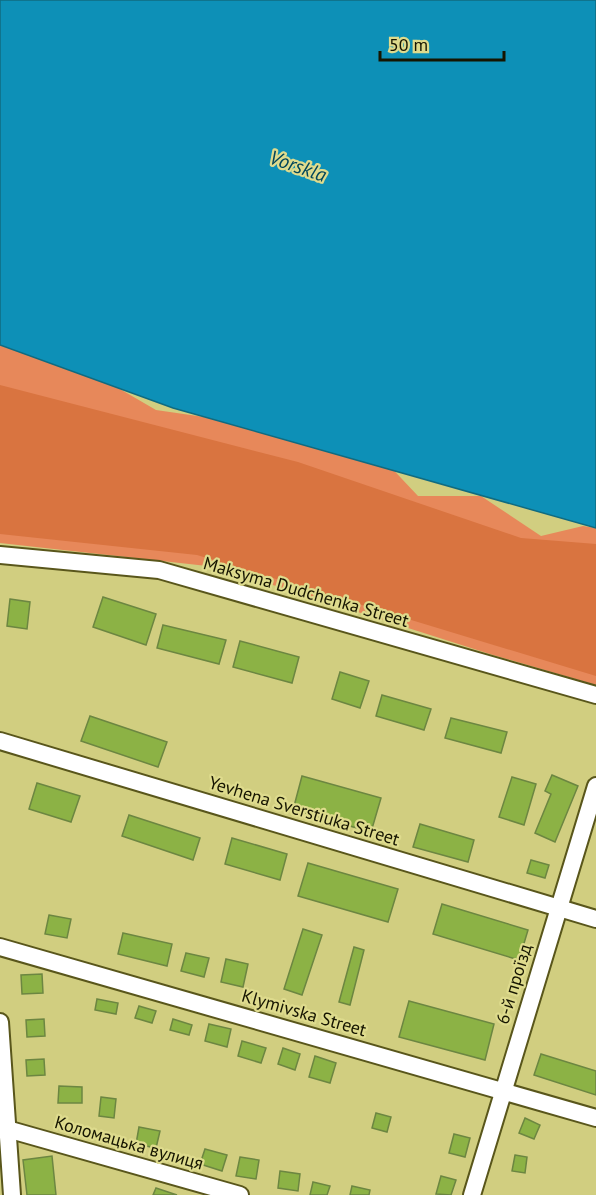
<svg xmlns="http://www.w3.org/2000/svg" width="596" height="1195" viewBox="0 0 596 1195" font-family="'PT Sans',sans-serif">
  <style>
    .green { fill: #e7885a }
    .forest { fill: #d97440 }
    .water { fill: #0d90b7; stroke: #106b80; stroke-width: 1.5 }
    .building { fill: #8cb245; stroke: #6c8641; stroke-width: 1.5 }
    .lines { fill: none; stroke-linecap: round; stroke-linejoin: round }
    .minor-casing { stroke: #59561b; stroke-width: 20 }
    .minor { stroke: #fff; stroke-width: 16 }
    .labels { text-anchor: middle; stroke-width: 4.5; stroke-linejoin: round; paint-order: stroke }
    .street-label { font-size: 18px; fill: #161500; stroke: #dedb8d }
    .water-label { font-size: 20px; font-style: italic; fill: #02465a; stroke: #dedb8d }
  </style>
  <rect width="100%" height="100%" fill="#d1ce80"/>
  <path class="green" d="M0,345L82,367L156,410L259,425L385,461L418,496H481L541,536L583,526L596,528V685L493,655L216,567L0,543Z"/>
  <path class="forest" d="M0,385L298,462L521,538L596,544V676L197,555L0,534Z"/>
  <path class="water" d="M0,0H596V528L173,408L0,345Z"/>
  <g class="building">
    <path d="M103,597L156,614L146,645L93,627Z"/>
    <path d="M10,599L30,602L27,629L7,626Z"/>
    <path d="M163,625L226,640L219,664L157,648Z"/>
    <path d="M240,641L299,657L292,683L233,667Z"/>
    <path d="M340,672L369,681L360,708L332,699Z"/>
    <path d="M382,695L431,709L424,730L376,716Z"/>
    <path d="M90,716L167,742L158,767L81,741Z"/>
    <path d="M451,718L507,732L501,753L445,738Z"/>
    <path d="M552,775L578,786L555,842L535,833L551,794L545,791Z"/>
    <path d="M302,776L381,798L371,832L293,810Z"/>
    <path d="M512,777L536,784L524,825L499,817Z"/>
    <path d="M37,783L80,796L71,822L29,809Z"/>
    <path d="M129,815L200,838L193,860L122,836Z"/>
    <path d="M420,824L474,840L468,862L413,847Z"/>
    <path d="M232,838L287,854L280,880L225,864Z"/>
    <path d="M531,860L549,865L545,878L527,873Z"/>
    <path d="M308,863L398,889L388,922L298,896Z"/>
    <path d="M442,904L528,930L519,960L433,934Z"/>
    <path d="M49,915L71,919L67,938L45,934Z"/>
    <path d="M303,929L322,935L302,995L284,989Z"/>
    <path d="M123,933L172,944L167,966L118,954Z"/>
    <path d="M354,947L364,950L350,1005L339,1002Z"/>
    <path d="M186,953L209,958L204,977L181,971Z"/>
    <path d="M226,959L248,964L243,987L221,982Z"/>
    <path d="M42,974L43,993L22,994L21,975Z"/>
    <path d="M97,999L118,1003L116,1014L95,1010Z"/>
    <path d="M409,1001L494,1024L485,1060L399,1037Z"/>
    <path d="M139,1006L156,1011L152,1023L135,1018Z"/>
    <path d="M44,1019L45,1036L27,1037L26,1020Z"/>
    <path d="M173,1019L192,1025L189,1035L170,1030Z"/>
    <path d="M209,1024L231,1029L227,1047L205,1041Z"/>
    <path d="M242,1041L266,1048L261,1063L238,1056Z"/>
    <path d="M283,1048L300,1054L295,1070L278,1064Z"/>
    <path d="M541,1054L596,1071V1095L534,1075Z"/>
    <path d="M315,1056L336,1063L330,1083L309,1077Z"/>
    <path d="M44,1059L45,1075L27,1076L26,1060Z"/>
    <path d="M59,1086L82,1087V1103H58Z"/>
    <path d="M101,1097L116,1099L114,1118L99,1116Z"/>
    <path d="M376,1113L391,1117L387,1132L372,1128Z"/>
    <path d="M525,1118L540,1125L534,1139L519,1133Z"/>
    <path d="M139,1127L160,1131L156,1148L136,1144Z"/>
    <path d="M454,1134L470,1138L465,1157L449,1153Z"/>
    <path d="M205,1149L227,1155L222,1171L200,1164Z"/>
    <path d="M515,1155L527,1157L525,1173L512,1171Z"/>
    <path d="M52,1156L56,1195H27L23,1160Z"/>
    <path d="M240,1157L259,1160L256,1179L236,1176Z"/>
    <path d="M280,1171L300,1174L298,1191L278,1188Z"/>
    <path d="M441,1176L456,1180L451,1195L436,1194Z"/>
    <path d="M313,1182L330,1186L327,1195H310Z"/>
    <path d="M352,1186L370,1190L369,1195H350Z"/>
    <path d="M156,1188L177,1195H153Z"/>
  </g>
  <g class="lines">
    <defs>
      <g id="minor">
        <path d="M0,555L159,570L596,695"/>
        <path d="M0,741L596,919"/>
        <path d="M0,947L596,1118"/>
        <path d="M0,1022L12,1195"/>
        <path d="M0,1129H7L240,1195"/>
        <path d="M472,1195L596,786"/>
      </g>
    </defs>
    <use href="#minor" class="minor-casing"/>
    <use href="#minor" class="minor"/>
  </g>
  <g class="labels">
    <g class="street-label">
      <text transform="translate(306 592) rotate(16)" y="6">Maksyma Dudchenka Street</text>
      <text transform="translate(304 811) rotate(17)" y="6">Yevhena Sverstiuka Street</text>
      <text transform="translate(514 984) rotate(-73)" y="6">6-й проїзд</text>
      <text transform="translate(304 1013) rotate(16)" y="6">Klymivska Street</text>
      <text transform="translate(129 1143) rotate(16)" y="6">Коломацька вулиця</text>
    </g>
    <g class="water-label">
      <text transform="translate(298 166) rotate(19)" y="7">Vorskla</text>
    </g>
  </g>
  <path d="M380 51v9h124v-9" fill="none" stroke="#161500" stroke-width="3"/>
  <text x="389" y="51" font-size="18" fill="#161500" stroke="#dedb8d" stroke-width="4.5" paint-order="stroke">50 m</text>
</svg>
